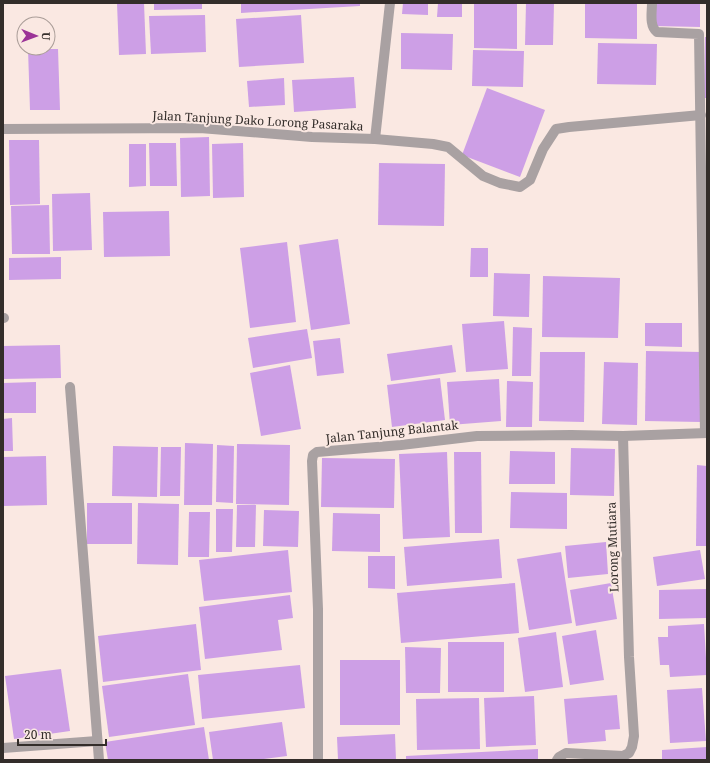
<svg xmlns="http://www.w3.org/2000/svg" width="710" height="763" viewBox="0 0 710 763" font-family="'Noto Serif',serif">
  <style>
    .building { fill: #cd9fe6 }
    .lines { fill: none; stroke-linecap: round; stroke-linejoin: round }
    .minor { stroke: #a9a1a2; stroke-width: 10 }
    .labels { text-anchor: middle; stroke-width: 4; stroke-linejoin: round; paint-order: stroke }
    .street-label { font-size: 12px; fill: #332d2a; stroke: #fae8e2 }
  </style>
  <rect width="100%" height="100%" fill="#fae8e2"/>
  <g class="building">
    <path d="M117,3H144L146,54L119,55Z"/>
    <path d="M154,3H202V9L154,10Z"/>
    <path d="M241,3H360V6L241,13Z"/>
    <path d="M403,3H428V15L402,14Z"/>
    <path d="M438,3H462V17H437Z"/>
    <path d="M474,3H517V49L474,48Z"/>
    <path d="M526,3H554L553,45H525Z"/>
    <path d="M585,3H637V39L585,38Z"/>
    <path d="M655,3H700V27L654,26Z"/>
    <path d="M205,15L206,52L151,54L149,16Z"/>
    <path d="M301,15L304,63L239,67L236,19Z"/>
    <path d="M401,33L453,34L452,70L401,69Z"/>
    <path d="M705,37H707V98H704Z"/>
    <path d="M598,43L657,44L656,85L597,84Z"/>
    <path d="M28,49H58L60,110H30Z"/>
    <path d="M473,50L524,51L523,87L472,86Z"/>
    <path d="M354,77L356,108L294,112L292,80Z"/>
    <path d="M284,78L285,105L249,107L247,81Z"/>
    <path d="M487,88L545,110L520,177L462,155Z"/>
    <path d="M209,137L210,196L181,197L180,138Z"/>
    <path d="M9,140H39L40,204L10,205Z"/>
    <path d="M149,143H176L177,186H150Z"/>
    <path d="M243,143L244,197L213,198L212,144Z"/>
    <path d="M129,144H146V186L129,187Z"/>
    <path d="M379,163L445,164L444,226L378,225Z"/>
    <path d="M90,193L92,250L53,251L52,194Z"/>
    <path d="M49,205L50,254H12L11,206Z"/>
    <path d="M169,211L170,256L104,257L103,212Z"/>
    <path d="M338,239L350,324L311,330L299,245Z"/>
    <path d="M287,242L296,322L250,328L240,248Z"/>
    <path d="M471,248H488V277H470Z"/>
    <path d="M61,257V279L9,280V258Z"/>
    <path d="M494,273L530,274L529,317L493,316Z"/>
    <path d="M543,276L620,278L618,338L542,337Z"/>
    <path d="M504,321L508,369L466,372L462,324Z"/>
    <path d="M645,323H682V347L645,346Z"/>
    <path d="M513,327L532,328L531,376H512Z"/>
    <path d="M307,329L312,358L253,368L248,338Z"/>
    <path d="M340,338L344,373L317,376L313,341Z"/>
    <path d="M60,345L61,378L3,379V346Z"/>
    <path d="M452,345L456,372L391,381L387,354Z"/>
    <path d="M646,351L702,352L701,422L645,421Z"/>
    <path d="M540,352H585L584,422L539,421Z"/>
    <path d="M604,362L638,363L637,425L602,424Z"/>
    <path d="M290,365L301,429L261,436L250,373Z"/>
    <path d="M440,378L445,420L392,427L387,385Z"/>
    <path d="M499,379L501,421L450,425L447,382Z"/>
    <path d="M507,381L533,382L532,427H506Z"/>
    <path d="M36,382V413H3V383Z"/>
    <path d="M12,418L13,451H3V419Z"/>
    <path d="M185,443L213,444L212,505H184Z"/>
    <path d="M237,444L290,445L289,505L236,504Z"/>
    <path d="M217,445L234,446L233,503L216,502Z"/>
    <path d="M113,446L158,447L157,497L112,496Z"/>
    <path d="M161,447H181L180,496H160Z"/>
    <path d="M571,448L615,449L614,496L570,495Z"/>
    <path d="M510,451L555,452V484H509Z"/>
    <path d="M447,452L450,537L403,539L399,454Z"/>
    <path d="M454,452H481L482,533H455Z"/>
    <path d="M46,456L47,505L3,506V457Z"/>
    <path d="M322,458L395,459L394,508L321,507Z"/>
    <path d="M697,465L707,466V546H696Z"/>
    <path d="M511,492L567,493V529L510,528Z"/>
    <rect x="87" y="503" width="45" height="41"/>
    <path d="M138,503L179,504L178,565L137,564Z"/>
    <path d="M237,505H256L255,547H236Z"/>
    <path d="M216,509H233L232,552H216Z"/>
    <path d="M264,510L299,511L298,547L263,546Z"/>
    <path d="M189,512H210L209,557H188Z"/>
    <path d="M333,513L380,514V552L332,551Z"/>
    <path d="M499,539L502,578L407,586L404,547Z"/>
    <path d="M606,542L608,574L568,578L565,546Z"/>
    <path d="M288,550L292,592L204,601L199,560Z"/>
    <path d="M700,550L705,579L657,586L653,557Z"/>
    <path d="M561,552L572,623L529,630L517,559Z"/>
    <path d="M368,556H395V589L368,588Z"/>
    <path d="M515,583L519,633L401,643L397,593Z"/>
    <path d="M611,583L617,619L576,626L570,590Z"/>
    <path d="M706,589V618L659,619V590Z"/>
    <path d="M290,595L293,618L278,620L282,650L205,659L199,607Z"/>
    <path d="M196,624L201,670L103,682L98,636Z"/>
    <path d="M704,624L707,675L670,677L669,665H660L658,637H668V626Z"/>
    <path d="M596,630L604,680L570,685L562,636Z"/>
    <path d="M556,632L563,687L525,692L518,638Z"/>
    <rect x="448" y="642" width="56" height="50"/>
    <path d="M405,647L441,648L440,693H406Z"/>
    <rect x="340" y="660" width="60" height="65"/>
    <path d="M300,665L305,708L202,719L198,675Z"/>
    <path d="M61,669L70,731L14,739L5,676Z"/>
    <path d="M188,674L195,725L109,737L102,686Z"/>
    <path d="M702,688L706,741L670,743L667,690Z"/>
    <path d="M617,695L620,729L605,730L606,741L568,744L564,699Z"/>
    <path d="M534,696L536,745L486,747L484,698Z"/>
    <path d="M479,698L480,749L417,750L416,699Z"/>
    <path d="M282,722L287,756L256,760H213L209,732Z"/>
    <path d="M204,727L209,760H108L105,742Z"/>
    <path d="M395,734L396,760H338L337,737Z"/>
    <path d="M707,747V760H662V750Z"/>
    <path d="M538,749V760H406V756Z"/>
  </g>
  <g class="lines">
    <g class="minor">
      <path d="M652,3C652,12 649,26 657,32L699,34L705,433"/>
      <path d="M3,129L200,128L312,137L375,139L390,3"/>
      <path d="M375,139L433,144L448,147L483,176L500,183L520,187L530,180L543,149L556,129L569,127L701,115"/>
      <path d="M3,318H4"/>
      <path d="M70,387L99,760"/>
      <path d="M3,748L97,741"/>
      <path d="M318,760V609L312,461L313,455L317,452L401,445L477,436L571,435L623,436L707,433"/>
      <path d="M557,760L559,757L566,753L623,756L629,753L632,747L634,736L629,657L623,436"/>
    </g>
  </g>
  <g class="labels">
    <g class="street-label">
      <text transform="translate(258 121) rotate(3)" y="4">Jalan Tanjung Dako Lorong Pasaraka</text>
      <text transform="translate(392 432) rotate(-6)" y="4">Jalan Tanjung Balantak</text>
      <text transform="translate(613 547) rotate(-92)" y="4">Lorong Mutiara</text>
    </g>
  </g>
  <rect width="710" height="763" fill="none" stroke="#332d2a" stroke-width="8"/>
  <g transform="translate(36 36) rotate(91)"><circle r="19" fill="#fae8e2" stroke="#aa9d98"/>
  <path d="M0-3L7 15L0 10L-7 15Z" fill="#9b3397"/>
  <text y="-6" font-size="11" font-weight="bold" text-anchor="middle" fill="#332d2a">U</text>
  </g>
  <path d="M18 739v6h88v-6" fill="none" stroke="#332d2a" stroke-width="2"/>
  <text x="24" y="739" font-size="12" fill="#332d2a" stroke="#fae8e2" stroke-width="3" paint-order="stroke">20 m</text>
</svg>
